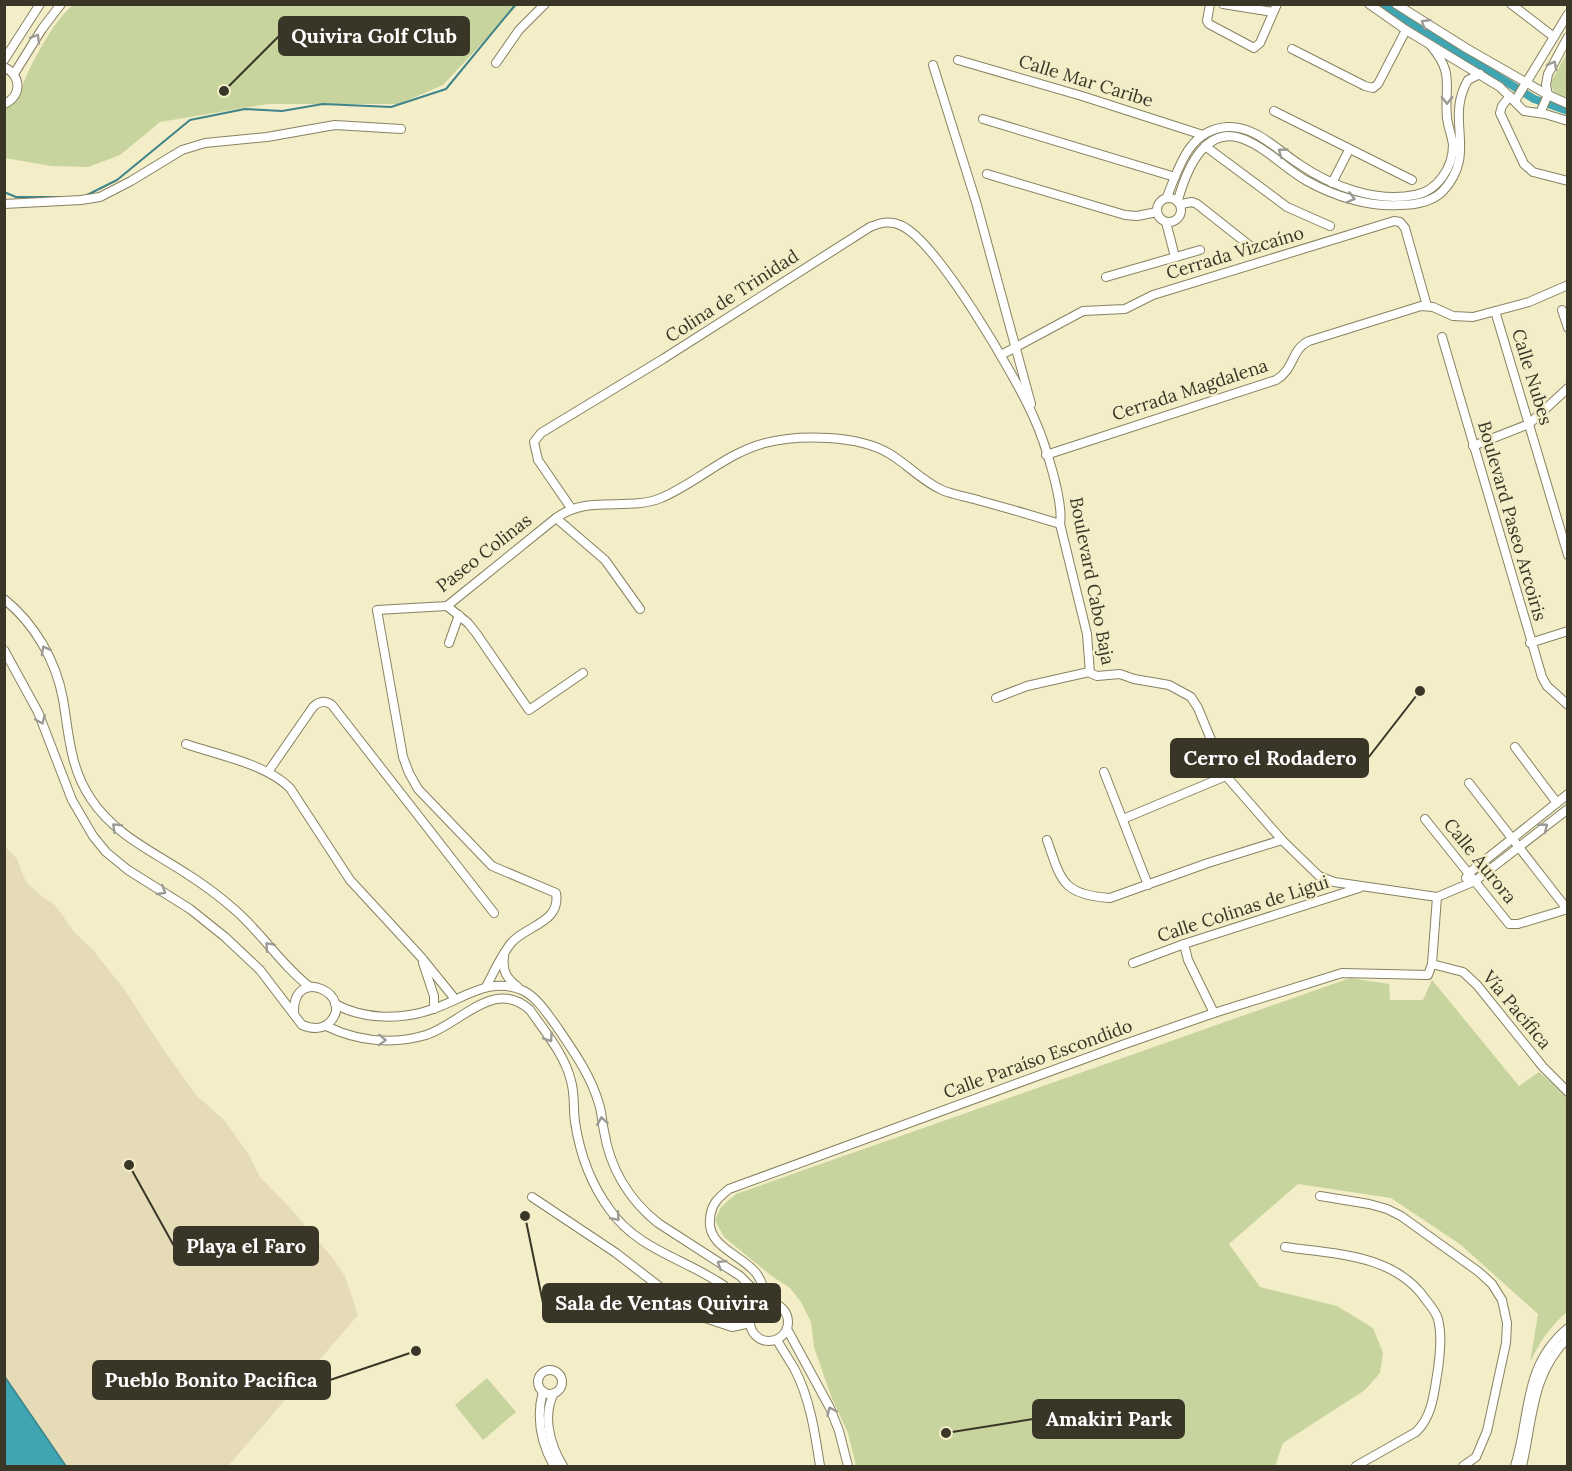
<svg xmlns="http://www.w3.org/2000/svg" width="1572" height="1471" viewBox="0 0 1572 1471" font-family="Lora,serif">
  <style>
    .green { fill: #c8d49d }
    .sand { fill: #e5dbb7 }
    .water { fill: #40a5b2; stroke: #3e8489; stroke-width: 1.5 }
    .lines { fill: none; stroke-linecap: round; stroke-linejoin: round }
    .stream { stroke: #3e8489; stroke-width: 2 }
    .canal { stroke: #40a5b2; stroke-width: 8 }
    .minor-casing { stroke: #888261; stroke-width: 10 }
    .minor { stroke: #fff; stroke-width: 8 }
    .oneway { stroke: #9c9a94 }
    .labels { text-anchor: middle; stroke-width: 5; stroke-linejoin: round; paint-order: stroke }
    .street-label { font-size: 18px; fill: #393628; stroke: #f3edc8 }
    .leader { fill: none; stroke: #393628; stroke-width: 2 }
    .callout-dot { fill: #393628; stroke: #f3edc8; stroke-width: 2 }
    .callout { fill: #393628; stroke: #393628; stroke-width: 2 }
    .callout-label { font-size: 20px; text-anchor: middle; font-weight: bold; fill: #fff }
  </style>
  <rect width="100%" height="100%" fill="#f3edc8"/>
  <g class="green">
    <path d="M73,5H518L443,85L399,104H268L160,122L120,155L88,167L51,166L5,158L4,109C21,95 20,89 29,70C40,49 55,20 73,5Z"/>
    <path d="M1567,53V98L1554,93L1551,82Z"/>
    <path d="M1350,978L1389,984L1390,1000H1423L1432,980L1519,1086L1539,1072L1567,1096V1312C1550,1326 1540,1342 1530,1362L1538,1314L1461,1245L1391,1198L1298,1184L1229,1244L1260,1287L1337,1306L1373,1328L1383,1353L1380,1373L1365,1390L1283,1443L1275,1466H856L848,1433L831,1396L814,1347L811,1322L801,1302L790,1288L773,1277L724,1237L715,1220L721,1207L736,1194Z"/>
    <path d="M487,1378L516,1412L483,1440L455,1405Z"/>
  </g>
  <path class="sand" d="M4,845L17,859L26,882L39,894L55,905L75,933L92,949L124,989L165,1052L197,1096L224,1120L248,1153L260,1177L291,1209L331,1256L345,1276L358,1315L229,1465L232,1466H66L5,1377Z"/>
  <path class="water" d="M5,1377L66,1466H5Z"/>
  <g class="lines">
    <g class="stream">
      <path d="M4,192L16,197H64"/>
      <path d="M87,195L117,180L190,120L245,109L282,111L323,104L391,107L446,89L516,4"/>
    </g>
    <path class="canal" d="M1381,4L1534,99L1568,111"/>
    <defs>
      <g id="minor">
        <path d="M1210,4L1207,21L1209,24L1254,48L1260,43L1277,4"/>
        <path d="M1223,4L1273,12"/>
        <path d="M1369,4L1406,30L1500,87L1524,111L1545,114L1568,121"/>
        <path d="M1396,4L1466,48L1548,95L1568,104"/>
        <path d="M1511,4L1554,37"/>
        <path d="M1292,49L1365,86L1373,88L1378,84L1406,30"/>
        <path d="M4,60L40,4"/>
        <path d="M958,60L1082,96L1203,135"/>
        <path d="M496,63L519,30L545,4"/>
        <path d="M933,65L976,202L1031,404"/>
        <path d="M4,67C22,76 22,96 4,104"/>
        <path d="M14,74L42,29L61,4"/>
        <path d="M1510,96L1502,106L1500,113L1524,164L1533,172L1568,181"/>
        <path d="M1515,101L1568,14"/>
        <path d="M1274,111L1412,180"/>
        <path d="M1540,113L1548,95L1546,85L1548,74L1568,37"/>
        <path d="M983,119L1175,177"/>
        <path d="M1205,146L1287,207L1330,226"/>
        <path d="M987,174L1125,215L1137,216L1157,212"/>
        <path d="M1332,183L1349,150"/>
        <path d="M1167,197C1179,167 1189,129 1228,127C1256,126 1277,150 1299,164C1331,186 1376,203 1415,195C1437,191 1453,168 1453,145C1452,136 1448,127 1447,118C1444,86 1455,74 1431,46"/>
        <circle cx="1169" cy="210" r="12"/>
        <path d="M1178,200C1187,168 1207,119 1250,142C1271,152 1287,170 1307,181C1334,196 1368,207 1399,205C1414,205 1430,203 1442,192C1479,153 1444,121 1468,80L1480,74"/>
        <path d="M4,204L81,200L100,197L131,181L182,150L205,143L267,137L335,125L401,129"/>
        <path d="M1181,204L1192,202L1197,204L1254,249"/>
        <path d="M1166,222L1175,257"/>
        <path d="M1106,277L1200,250"/>
        <path d="M1562,310L1568,328"/>
        <path d="M1495,311L1568,555"/>
        <path d="M1442,337L1542,677L1547,686L1568,705"/>
        <path d="M1001,355L1083,311L1125,309L1153,295L1394,221L1400,222L1405,228L1427,306"/>
        <path d="M1473,446L1529,424L1568,388"/>
        <path d="M1046,455L1276,380C1295,369 1291,349 1309,341L1421,306L1433,307L1453,316L1473,317L1529,302L1568,285"/>
        <path d="M571,508L538,460L534,442L541,433L663,359L870,227C880,223 890,220 900,225C937,240 1017,379 1034,418C1044,440 1064,501 1060,524L1087,634L1090,673L1097,676L1120,674L1134,679L1169,685L1191,697L1198,708L1226,776L1282,840L1319,876L1334,882L1437,897L1475,881L1568,809"/>
        <path d="M556,518L605,560L640,609"/>
        <path d="M4,599C35,624 56,661 63,699C69,735 70,768 91,799C115,835 152,851 187,874C203,884 219,896 234,909C262,933 281,965 310,987"/>
        <path d="M447,606L468,623L476,633L529,710L583,673"/>
        <path d="M449,643L459,615"/>
        <path d="M1530,643L1568,631"/>
        <path d="M4,650L38,712L72,800L93,836L106,852L128,870L190,909L225,937L260,970L302,1025C312,1029 321,1030 329,1023C357,996 294,964 294,1011"/>
        <path d="M996,698L1027,686L1089,672"/>
        <path d="M186,744C218,755 266,764 290,788L350,880L421,957L455,999"/>
        <path d="M1515,747L1557,803"/>
        <path d="M268,772L313,707C319,701 325,700 332,705L494,913"/>
        <path d="M1104,772L1148,885"/>
        <path d="M1469,783L1567,909"/>
        <path d="M1123,819L1226,776"/>
        <path d="M1425,819L1509,924H1518L1568,909"/>
        <path d="M1047,840C1061,880 1062,895 1110,898L1208,863L1282,840"/>
        <path d="M1466,878L1469,873L1568,794"/>
        <path d="M1184,944L1188,960L1214,1013"/>
        <path d="M504,957C502,971 507,979 518,987"/>
        <path d="M423,963L434,996V1009"/>
        <path d="M1133,963L1184,944L1359,888"/>
        <path d="M1432,964L1463,972L1477,985L1543,1067L1568,1092"/>
        <path d="M486,987C494,972 501,955 512,942C528,925 561,922 556,893L492,866L418,789L409,773L403,757L377,610L447,606L556,518C589,494 627,512 661,498C697,483 726,453 765,443C800,434 859,435 890,454C908,465 922,481 942,490C954,495 968,497 981,501C1007,508 1034,516 1060,524"/>
        <path d="M335,1004C364,1020 402,1020 433,1009C463,999 491,975 524,991C537,998 546,1012 555,1024C572,1049 591,1075 599,1104C602,1113 602,1122 604,1131C610,1168 629,1200 658,1223L740,1276L755,1291L763,1304"/>
        <path d="M326,1026C357,1041 392,1045 426,1035C461,1024 494,977 530,1010C545,1032 565,1055 571,1081C575,1094 573,1108 575,1122C580,1155 590,1183 610,1210C636,1247 678,1257 715,1280C730,1288 741,1301 752,1313"/>
        <path d="M1320,1196L1369,1204L1387,1209L1401,1216L1479,1272L1492,1284L1502,1300L1507,1323L1506,1343L1487,1431L1476,1457L1463,1466"/>
        <path d="M532,1197L616,1253L687,1308L705,1318L732,1327L750,1323"/>
        <path d="M1285,1247C1334,1254 1395,1254 1426,1300C1430,1305 1436,1312 1438,1319C1442,1335 1440,1353 1438,1369C1434,1392 1433,1416 1416,1432L1356,1466"/>
        <circle cx="769" cy="1322" r="19"/>
        <path d="M769,1303C765,1293 763,1282 756,1273C741,1254 707,1247 710,1219C711,1204 718,1198 729,1189L1122,1045L1214,1013L1342,973L1428,975L1432,964L1437,897"/>
        <path d="M787,1329L830,1408L839,1431L848,1466"/>
        <path d="M777,1340C782,1349 788,1358 794,1368C810,1398 815,1433 820,1466"/>
        <circle cx="550" cy="1382" r="12"/>
        <path d="M543,1391C536,1417 541,1443 554,1466"/>
        <path d="M554,1393C542,1416 550,1445 563,1466"/>
        <path d="M1515,1466C1531,1416 1522,1366 1568,1328"/>
        <path d="M1522,1466C1533,1419 1531,1374 1568,1338"/>
      </g>
    </defs>
    <use href="#minor" class="minor-casing"/>
    <use href="#minor" class="minor"/>
  </g>
  <defs><path id="oneway-chevron" d="M-2-3.5L2.5 0L-2 3.5" fill="none" stroke-width="1.6" stroke-linecap="round" stroke-linejoin="round" transform="scale(1.5)"/></defs>
  <g class="oneway">
    <use href="#oneway-chevron" transform="translate(1425 23) rotate(-149)"/>
    <use href="#oneway-chevron" transform="translate(36 38) rotate(-59)"/>
    <use href="#oneway-chevron" transform="translate(1553 65) rotate(-62)"/>
    <use href="#oneway-chevron" transform="translate(1447 100) rotate(90)"/>
    <use href="#oneway-chevron" transform="translate(1282 152) rotate(-144)"/>
    <use href="#oneway-chevron" transform="translate(1351 198) rotate(15)"/>
    <use href="#oneway-chevron" transform="translate(45 650) rotate(-119)"/>
    <use href="#oneway-chevron" transform="translate(41 720) rotate(67)"/>
    <use href="#oneway-chevron" transform="translate(116 827) rotate(-136)"/>
    <use href="#oneway-chevron" transform="translate(1544 827) rotate(-38)"/>
    <use href="#oneway-chevron" transform="translate(162 891) rotate(31)"/>
    <use href="#oneway-chevron" transform="translate(269 946) rotate(-131)"/>
    <use href="#oneway-chevron" transform="translate(549 1038) rotate(56)"/>
    <use href="#oneway-chevron" transform="translate(382 1040) rotate(2)"/>
    <use href="#oneway-chevron" transform="translate(602 1121) rotate(-99)"/>
    <use href="#oneway-chevron" transform="translate(616 1217) rotate(49)"/>
    <use href="#oneway-chevron" transform="translate(721 1264) rotate(-148)"/>
    <use href="#oneway-chevron" transform="translate(831 1411) rotate(-115)"/>
  </g>
  <g class="labels">
    <g class="street-label">
      <text transform="translate(1086 81) rotate(17)" y="6">Calle Mar Caribe</text>
      <text transform="translate(1235 253) rotate(-17)" y="6">Cerrada Vizcaíno</text>
      <text transform="translate(732 296) rotate(-33)" y="6">Colina de Trinidad</text>
      <text transform="translate(1532 377) rotate(73)" y="6">Calle Nubes</text>
      <text transform="translate(1190 390) rotate(-18)" y="6">Cerrada Magdalena</text>
      <text transform="translate(1512 521) rotate(74)" y="6">Boulevard Paseo Arcoiris</text>
      <text transform="translate(484 553) rotate(-38)" y="6">Paseo Colinas</text>
      <text transform="translate(1092 581) rotate(79)" y="6">Boulevard Cabo Baja</text>
      <text transform="translate(1480 861) rotate(51)" y="6">Calle Aurora</text>
      <text transform="translate(1243 909) rotate(-18)" y="6">Calle Colinas de Ligui</text>
      <text transform="translate(1517 1010) rotate(50)" y="6">Vía Pacífica</text>
      <text transform="translate(1038 1059) rotate(-20)" y="6">Calle Paraíso Escondido</text>
    </g>
  </g>
  <path class="leader" d="M224 91L279 36M1420 691L1368 758M129 1165L174 1246M525 1216L543 1303M416 1351L330 1380M946 1433L1033 1419"/>
  <g class="callout-dot">
    <circle cx="224" cy="91" r="6"/>
    <circle cx="1420" cy="691" r="6"/>
    <circle cx="129" cy="1165" r="6"/>
    <circle cx="525" cy="1216" r="6"/>
    <circle cx="416" cy="1351" r="6"/>
    <circle cx="946" cy="1433" r="6"/>
  </g>
  <g class="callout">
    <rect x="279" y="17" width="190" height="38" rx="6"/>
    <rect x="1171" y="739" width="197" height="38" rx="6"/>
    <rect x="174" y="1227" width="144" height="38" rx="6"/>
    <rect x="543" y="1284" width="237" height="38" rx="6"/>
    <rect x="93" y="1361" width="237" height="38" rx="6"/>
    <rect x="1033" y="1400" width="151" height="38" rx="6"/>
  </g>
  <g class="callout-label">
    <text x="374" y="43">Quivira Golf Club</text>
    <text x="1270" y="765">Cerro el Rodadero</text>
    <text x="246" y="1253">Playa el Faro</text>
    <text x="662" y="1310">Sala de Ventas Quivira</text>
    <text x="211" y="1387">Pueblo Bonito Pacifica</text>
    <text x="1109" y="1426">Amakiri Park</text>
  </g>
  <rect width="1572" height="1471" fill="none" stroke="#393628" stroke-width="12"/>
</svg>
